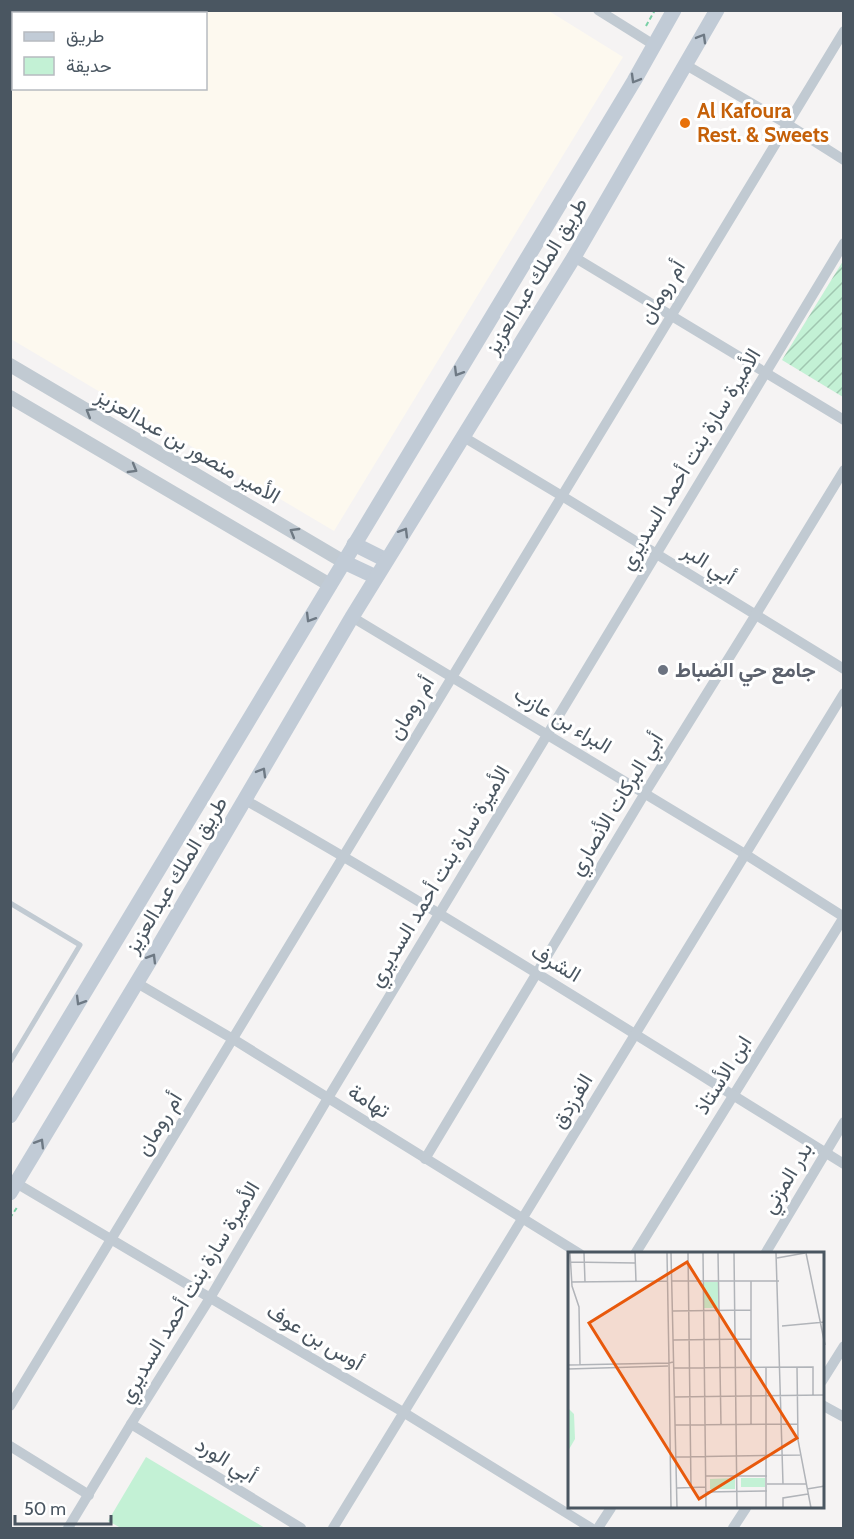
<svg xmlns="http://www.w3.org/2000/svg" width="854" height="1539" viewBox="0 0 854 1539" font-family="Cabin,Vazirmatn,sans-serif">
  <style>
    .commercial { fill: #fdf9ef; fill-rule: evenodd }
    .park { fill: #c3f1d5 }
    .garden { fill: url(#garden-furrows) }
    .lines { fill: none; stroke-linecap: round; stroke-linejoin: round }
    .path { stroke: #7ad0a6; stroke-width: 2; stroke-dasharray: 4.5 3; stroke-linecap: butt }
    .service { stroke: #c1cad2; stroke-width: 5 }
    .minor { stroke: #c1cad2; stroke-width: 10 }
    .tertiary { stroke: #c1cad2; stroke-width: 14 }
    .secondary { stroke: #c1cbd6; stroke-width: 15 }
    .oneway { stroke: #6e7984 }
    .oneway2 { stroke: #6e7983 }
    .food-dot { fill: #e8710a; stroke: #fff; stroke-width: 2 }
    .worship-dot { fill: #6b7280; stroke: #fff; stroke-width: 2 }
    .labels { text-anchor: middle; stroke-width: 6; stroke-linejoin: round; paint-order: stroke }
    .food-label { font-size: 21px; font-weight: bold; fill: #c56008; stroke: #fff; text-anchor: start }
    .street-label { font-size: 21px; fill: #4a5661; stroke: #fff }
    .worship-label { font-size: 21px; font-weight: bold; fill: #5b616d; stroke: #fff; text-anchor: start }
    .inset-road { fill: none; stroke: #b1b4b9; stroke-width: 1.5 }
    .view { fill: #e8590c; fill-opacity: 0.15; stroke: #e8590c; stroke-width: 3 }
    .inset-edge { fill: none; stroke: #4a5661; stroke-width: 3 }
  </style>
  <defs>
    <pattern id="garden-furrows" width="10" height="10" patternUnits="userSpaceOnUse" patternTransform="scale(1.5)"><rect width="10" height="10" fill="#c3f1d5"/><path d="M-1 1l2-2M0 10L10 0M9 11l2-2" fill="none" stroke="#a0c6b0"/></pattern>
  </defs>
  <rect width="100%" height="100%" fill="#f5f3f3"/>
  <path class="commercial" d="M11,10L549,11L623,57L334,531L11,339ZM14,14H206V88H14Z"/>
  <path class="park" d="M146,1457L265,1528H121L108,1521Z"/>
  <path class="garden" d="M843,261V397L782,360Z"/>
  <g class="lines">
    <g class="path">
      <path d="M646,26L655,10"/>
      <path d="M10,1218L18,1206"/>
    </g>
    <path class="service" d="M10,903L80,945L10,1062"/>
    <g class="minor">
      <path d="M598,10L654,45"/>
      <path d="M686,65L787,124L844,160"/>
      <path d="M574,257L844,420"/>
      <path d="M462,436L562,496L844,669"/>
      <path d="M352,617L745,854L844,917L635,1254"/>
      <path d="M245,800C448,915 645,1041 844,1164"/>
      <path d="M137,983L233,1039L580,1254"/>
      <path d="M425,1159L645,793L755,616L844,470"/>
      <path d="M16,1183L403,1412L591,1528"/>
      <path d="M765,1254L844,1122"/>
      <path d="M822,1381L844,1346"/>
      <path d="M822,1405L844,1417"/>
      <path d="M10,1406L844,31"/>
      <path d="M131,1424L301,1528"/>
      <path d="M10,1446L89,1495"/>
      <path d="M68,1528L131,1424L210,1298L328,1098L844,243"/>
      <path d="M333,1528L844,693"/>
      <path d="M598,1528L611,1508"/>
      <path d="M733,1528L746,1508"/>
    </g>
    <g class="tertiary">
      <path d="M10,365L344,562"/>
      <path d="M10,397L330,585"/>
    </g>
    <g class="secondary">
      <path d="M354,544L386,560"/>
      <path d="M344,562L634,81L674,10"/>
      <path d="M10,1116L344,562L376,577"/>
      <path d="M10,1193L151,959L352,617L574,257L717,10"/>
    </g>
  </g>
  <defs><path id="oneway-chevron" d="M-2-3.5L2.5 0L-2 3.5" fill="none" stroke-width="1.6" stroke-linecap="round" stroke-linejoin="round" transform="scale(1.5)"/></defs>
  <g class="oneway">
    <use href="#oneway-chevron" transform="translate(702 38) rotate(-60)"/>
    <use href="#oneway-chevron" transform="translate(635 79) rotate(120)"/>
    <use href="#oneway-chevron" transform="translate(458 372) rotate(121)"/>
    <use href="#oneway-chevron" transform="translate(404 532) rotate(-59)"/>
    <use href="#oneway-chevron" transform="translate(310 618) rotate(121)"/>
    <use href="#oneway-chevron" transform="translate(262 772) rotate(-60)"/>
    <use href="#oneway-chevron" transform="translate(152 958) rotate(-59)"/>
    <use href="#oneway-chevron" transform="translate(80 1001) rotate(121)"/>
    <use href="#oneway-chevron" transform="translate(40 1143) rotate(-59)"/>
  </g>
  <g class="oneway2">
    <use href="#oneway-chevron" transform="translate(90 412) rotate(-149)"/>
    <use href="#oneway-chevron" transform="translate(133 469) rotate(30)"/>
    <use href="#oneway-chevron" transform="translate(294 532) rotate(-150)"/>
  </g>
  <circle class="food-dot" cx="685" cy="123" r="6"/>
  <circle class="worship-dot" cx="663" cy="670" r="6"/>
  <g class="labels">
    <g class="food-label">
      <text x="697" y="118">Al Kafoura<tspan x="697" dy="24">Rest. &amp; Sweets</tspan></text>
    </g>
    <g class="street-label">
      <text transform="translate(536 276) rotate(-59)" y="7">طريق الملك عبدالعزيز</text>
      <text transform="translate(662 292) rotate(-59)" y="7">أم رومان</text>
      <text transform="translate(188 446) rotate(30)" y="7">الأمير منصور بن عبدالعزيز</text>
      <text transform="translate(690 459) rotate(-59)" y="7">الأميرة سارة بنت أحمد السديري</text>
      <text transform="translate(709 564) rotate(32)" y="7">أبي البر</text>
      <text transform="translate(411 708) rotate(-59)" y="7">أم رومان</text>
      <text transform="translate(563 720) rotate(31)" y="7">البراء بن عازب</text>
      <text transform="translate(616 804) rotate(-59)" y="7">أبي البركات الأنصاري</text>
      <text transform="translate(176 875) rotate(-59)" y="7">طريق الملك عبدالعزيز</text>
      <text transform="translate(439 876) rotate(-59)" y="7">الأميرة سارة بنت أحمد السديري</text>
      <text transform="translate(556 963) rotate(31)" y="7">الشرف</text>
      <text transform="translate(723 1075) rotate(-58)" y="7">ابن الأستاذ</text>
      <text transform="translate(369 1101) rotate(32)" y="7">تهامة</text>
      <text transform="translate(572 1101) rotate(-59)" y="7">الفرزدق</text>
      <text transform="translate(159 1124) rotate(-59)" y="7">أم رومان</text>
      <text transform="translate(787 1178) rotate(-59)" y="7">بدر المزني</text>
      <text transform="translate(189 1292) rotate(-59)" y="7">الأميرة سارة بنت أحمد السديري</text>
      <text transform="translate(315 1337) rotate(31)" y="7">أوس بن عوف</text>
      <text transform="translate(226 1460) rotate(32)" y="7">أبي الورد</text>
    </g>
    <g class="worship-label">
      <text x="675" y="677">جامع حي الضباط</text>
    </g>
  </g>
  <g transform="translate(568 1252)">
    <rect width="256" height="256" fill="#f5f3f3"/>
    <path d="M0,156L6,162L7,187L0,199ZM167,226V237H142V227ZM173,226H197V235H173Z" fill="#c3f1d5"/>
    <path d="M136,30H150V56H136Z" fill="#c3f1d5"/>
    <path class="inset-road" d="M2,1L4,34L11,55L12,113M16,1L17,30M67,1L68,30M99,1L101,111M103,1L109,256M120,1L123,235M135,1L138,256M150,1L153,173M166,1L169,256M208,1L215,232M238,1L257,93M209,6L237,1M3,10L67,11M104,29H211M183,29V173M3,30L99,29M105,59L183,58M214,74L257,70M105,88L183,87M0,113L101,111M198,115V256M229,115L230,188L243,256M106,116L245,115V143M0,117L100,114M106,145L257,143M107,173L230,172M108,205L232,203M138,224H199M199,232H238M109,236L138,235M239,237L257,234M138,240L199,239M103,256L101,111L105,110M215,256V246L240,242"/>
    <path class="view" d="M119,10L229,186L131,247L21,71Z"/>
    <rect width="256" height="256" class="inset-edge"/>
  </g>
  <rect width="854" height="1539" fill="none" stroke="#4a5661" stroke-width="24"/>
  <rect x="12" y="12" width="195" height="78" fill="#ffffff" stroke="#b7bbc0" stroke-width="1.5"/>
  <rect x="24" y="32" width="30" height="9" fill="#c1cbd6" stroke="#b7bbc0" stroke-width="1.5"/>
  <text x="66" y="42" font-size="18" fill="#4a5661">طريق</text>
  <rect x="24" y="57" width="30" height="18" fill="#c3f1d5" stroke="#b7bbc0" stroke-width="1.5"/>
  <text x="66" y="72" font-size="18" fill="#4a5661">حديقة</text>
  <path d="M15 1515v9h96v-9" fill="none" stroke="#4a5661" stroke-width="3"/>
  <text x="24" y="1515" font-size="18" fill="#4a5661" stroke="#ffffff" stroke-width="4.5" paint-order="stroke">50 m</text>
</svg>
